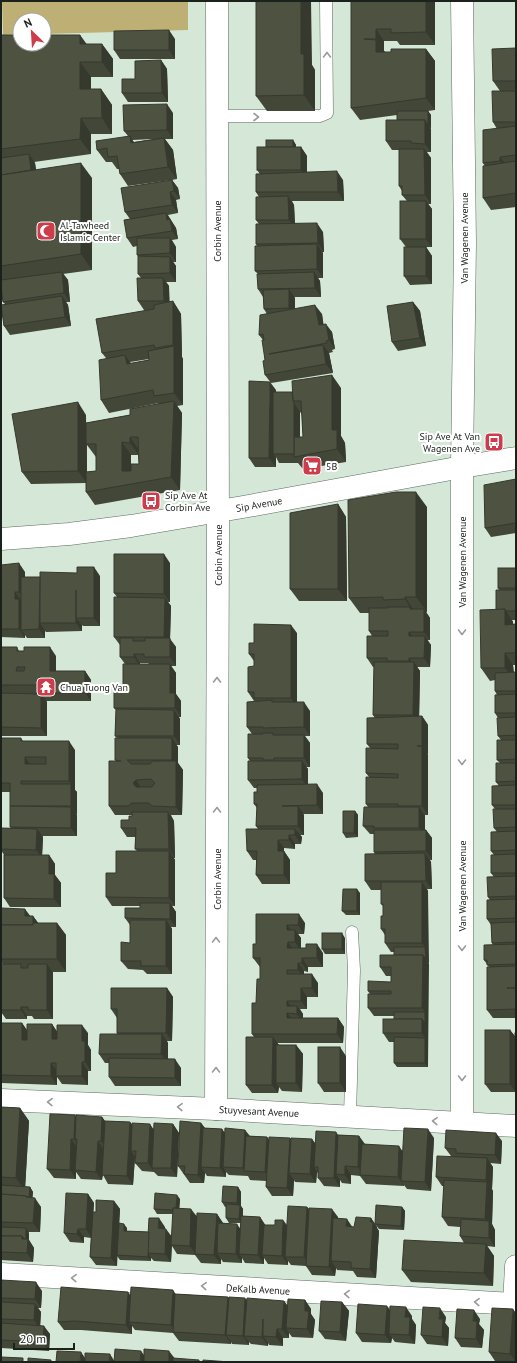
<svg xmlns="http://www.w3.org/2000/svg" width="517" height="1363" viewBox="0 0 517 1363" font-family="'PT Sans',sans-serif">
  <style>
    .green { fill: #beb074 }
    .lines { fill: none; stroke-linecap: round; stroke-linejoin: round }
    .service-casing { stroke: #5c6b5d; stroke-width: 13 }
    .minor-casing { stroke: #5c6b5d; stroke-width: 23 }
    .tertiary-casing { stroke: #5c6b5d; stroke-width: 23 }
    .service { stroke: #fff; stroke-width: 12 }
    .minor { stroke: #fff; stroke-width: 22 }
    .tertiary { stroke: #fff; stroke-width: 22 }
    .wall { fill: #424738; fill-rule: evenodd }
    .shaded-wall { fill: #36392e }
    .building { fill: #4d5241; stroke: #36392e; fill-rule: evenodd }
    .oneway { stroke: #989b98 }
    .labels { text-anchor: middle; stroke-width: 4; stroke-linejoin: round; paint-order: stroke }
    .poi-label { font-size: 10px; fill: #1b211b; stroke: #fff; text-anchor: start }
    .street-label { font-size: 10px; fill: #1b211b; stroke: #fff }
  </style>
  <rect width="100%" height="100%" fill="#d5e7d7"/>
  <path class="green" d="M2,1H188V30L44,34V20H20V34L3,35Z"/>
  <g class="lines">
    <defs>
      <g id="service">
        <path d="M217,116H320L327,113L326,1"/>
        <path d="M350,1116L354,970L352,932"/>
      </g>
      <g id="minor">
        <path d="M1,1100L216,1109L516,1126"/>
        <path d="M216,1109L218,535L217,1"/>
        <path d="M462,1122V467L465,243L462,1"/>
        <path d="M1,1274L516,1304"/>
        <path d="M514,1304L516,1266"/>
      </g>
      <path id="tertiary" d="M1,539L69,534L131,526L243,507L462,467L516,458"/>
    </defs>
    <use href="#service" class="service-casing"/>
    <use href="#minor" class="minor-casing"/>
    <use href="#tertiary" class="tertiary-casing"/>
    <use href="#service" class="service"/>
    <use href="#minor" class="minor"/>
    <use href="#tertiary" class="tertiary"/>
  </g>
  <g class="wall">
    <path d="M351,1H435V45H400L397,41H384V51L385,52H391L426,49L435,61V110L428,111L431,115V128H430L431,129V152H427L431,158V204H428L432,209V247H426L432,256V284L410,285L404,276L406,247L400,239L407,201L402,195V191L399,186V150H392L386,141L397,120V115L360,120L351,108Z"/>
    <path d="M1,35H80L86,44H102L113,59V77H91V89H101L112,105V134H91V154L34,162L35,163L36,170L92,178V270L63,274L68,280L70,302H66L68,305L71,326L10,335L4,326L5,304L3,302L1,287Z"/>
    <path d="M175,39V59H120L114,50Z"/>
    <path d="M516,48V207L491,210L483,198L485,166L483,163L497,129L493,122L500,91L493,81Z"/>
    <path d="M161,60L167,69L168,102H128L122,93L135,79Z"/>
    <path d="M312,65L315,70V111H267L256,96Z"/>
    <path d="M173,113V139H165L173,150L177,179L172,180L178,188L180,199L176,200L178,213L168,215L176,228L178,239L172,240L176,247V262H173L176,266V282H166L169,286V302L173,301L181,314L182,357L183,359V405L177,406L182,413L180,490L95,505L86,492V483L31,484L22,472L86,415V423L130,415L159,403L109,413L101,400L106,358L102,353L146,310H144L138,301L141,278L138,274V256L137,255V246L133,247L127,238L130,219L125,212L171,180L128,186L120,174L119,169H117L112,162H106L97,150L128,136L124,131ZM154,139L134,142L132,140ZM149,359V360L131,364L130,362ZM87,445L96,457V471L87,472ZM131,455H138L139,464H131Z"/>
    <path d="M293,140L296,145V147H301L307,156V172L343,180L344,201H292L294,205L295,223L323,232L324,252H322L323,253V278H318L320,281L321,297H294L295,298V309L322,314L323,324L332,332L335,349L332,350L333,352L329,353L333,373L271,383L265,375V360L263,340L259,335L267,314L264,309L263,297L258,289V274L255,271L257,246L256,244L259,224L256,220L259,197L256,192L260,174L257,170L266,147Z"/>
    <path d="M413,302L420,311L426,346L398,351L392,342Z"/>
    <path d="M341,388V436L345,443L346,462L303,469L298,463H279L276,457V467H255L249,458L276,390V392H292ZM300,412L302,414L303,437H300Z"/>
    <path d="M516,479V533L491,537L485,528Z"/>
    <path d="M338,504L346,517L347,601H299L290,589Z"/>
    <path d="M427,507V612H426L430,618V640H427L431,645L430,667H417L420,671L419,717L422,716L428,725V754H427L428,755V815H425V830H426L432,838V860H430L431,862L432,889H427L428,891V1067H397L394,1063V1042H389L383,1033L394,1019V1016H374L368,1008L370,994L368,991L391,982V976H386L380,967L394,955V952H391L385,943V935L381,929L383,916V906L381,904V890H371L365,881L375,854L374,852V834H370L363,826L368,807L366,804L369,777L366,773L370,748L367,744L375,718L373,715L374,667H373L367,658L372,636L369,631V613H360L349,598Z"/>
    <path d="M170,563V602H168L171,606L170,639L176,647V666H171L176,673V694L181,701V717H179L180,719V745H176L178,747V763L183,770L182,815H171L174,821L175,858H174L175,860V906H172L176,912V927H171L172,929V974H147L143,970L128,969L121,961L130,943V925L125,918L140,908V906H112L106,897L116,873L137,851L135,849V837H127L121,828L132,816V815H115L109,806L116,761L115,760L117,738L115,736L116,710L114,708L123,692L125,664L120,657V645L114,637L117,597L114,593ZM140,663H148L149,664H140Z"/>
    <path d="M1,565L25,572V577H40V578L100,576V626H83L82,625V631L46,632L45,631V638H27L25,635V638L1,637Z"/>
    <path d="M516,568V620H512L513,622V624H516V665H513L514,672H516V1018H493L487,1010L489,967L484,960L493,945L492,943L491,925L487,919L490,900L488,897L494,877L491,873L494,855L491,851L497,832L494,828L495,809L492,805L499,786L496,782L500,763L497,760L501,740L498,736V718L495,713L497,695L495,691V680L490,681L481,668L496,610L499,590L498,588Z"/>
    <path d="M297,633V702L310,711V736H305L310,743V767H306L308,769V785L323,793V814H303L304,815V835H300L302,837L301,844H295V849L284,848V851L290,860V884H262L256,875V860H253L247,851L258,829L256,826L257,808L254,804L257,792V788H254L248,780L250,761L248,758L252,734L247,727L256,701H254L248,692L254,666V661L249,654L254,643Z"/>
    <path d="M1,647H17L19,651L56,656V671H85L91,680V701H46L47,702V736H1Z"/>
    <path d="M1,738H21L23,741L75,750V790L77,792V814H76L77,815V836H42L43,837L42,855H49L55,864V875L61,883V907H10L4,898V855L1,850V828H11L10,827L11,806H10V792H1Z"/>
    <path d="M355,811L358,815V837L346,838L343,833Z"/>
    <path d="M360,893V915H346L342,911Z"/>
    <path d="M1,908L30,916H33L38,923H57L66,935V972H53V1019H34L32,1016H27V1019H6L1,1012V964H3L1,962Z"/>
    <path d="M256,914L305,923L304,934H298L301,938V948L323,953V967H308V972L304,971V974L318,983V997H307V1009H300L303,1014V1018H338L344,1027L343,1043H277L279,1045H296L303,1054L302,1092L282,1091L279,1087L278,1093H252L246,1085L254,1037L252,1034L260,979V967L253,958L256,944Z"/>
    <path d="M345,938V954H325L322,949Z"/>
    <path d="M167,988L173,997L172,1041H167L168,1043V1059L181,1068V1086H115L109,1077V1063H105L99,1054L117,1034V1018L111,1009Z"/>
    <path d="M1,1023H22L27,1030L52,1024L57,1032L88,1033V1045L91,1050V1071H88V1085L62,1084L57,1077V1085L1,1083Z"/>
    <path d="M510,1030L515,1036L516,1033V1092H491L485,1084Z"/>
    <path d="M346,1056V1092H324L318,1083Z"/>
    <path d="M1,1107L20,1108L29,1121L25,1187H30L33,1192L32,1198L41,1207L40,1232H28L29,1233V1240L34,1248L33,1262L1,1260Z"/>
    <path d="M76,1117H102L105,1121L130,1122L132,1125L154,1129L173,1124L179,1133L177,1177L158,1176L154,1172L142,1171L135,1163L136,1158L135,1157L133,1185L108,1184L103,1175L102,1180L81,1179L76,1172V1179L54,1178L47,1169Z"/>
    <path d="M201,1123L205,1128L222,1129L224,1132L245,1130L250,1136L267,1137L269,1140L290,1138L291,1140L312,1139L315,1143L339,1135L359,1136L365,1144L402,1151L434,1138L431,1191L407,1189L404,1185V1186L366,1184L360,1176L351,1175V1184L342,1183L340,1180V1187L324,1186L318,1178V1173L317,1172L316,1183L295,1182L294,1180L293,1196H272L266,1187V1181L250,1180L248,1176L229,1175L226,1172V1177L207,1176L205,1173L204,1183H190L178,1166Z"/>
    <path d="M502,1141L501,1164L490,1163L493,1167L492,1189L493,1191L492,1224L495,1230V1247L487,1246L494,1256L493,1286L411,1282L402,1270L464,1243L460,1236V1227L448,1226L442,1217L444,1186H442L436,1177L451,1156L445,1148Z"/>
    <path d="M238,1187L241,1192V1206L243,1209V1216L260,1217L265,1225H287L307,1207L309,1209L338,1217V1218L352,1227H354L371,1218L377,1227V1228L379,1231L376,1278L357,1277L353,1271L337,1270L336,1268L335,1276L312,1275L306,1266L291,1265L288,1261V1265L268,1264L264,1258V1264L245,1263L242,1258V1263L223,1262L221,1259V1264L201,1263L195,1255L177,1254L172,1246L171,1262L154,1261L151,1258V1261L120,1260L117,1256V1266L96,1265L90,1257L91,1238L84,1237V1243L70,1242L64,1233L88,1194L94,1203L93,1212H96L114,1201L120,1209L119,1224L127,1228V1231L149,1232L165,1227V1229L172,1237L173,1214H157L154,1209L180,1199L179,1208L197,1216L217,1214L223,1223L240,1228L241,1223H229L226,1218V1207H225L222,1202Z"/>
    <path d="M402,1207L405,1211L404,1230L379,1229L375,1224Z"/>
    <path d="M1,1280L42,1291L41,1308H38L41,1312L40,1325L50,1334L49,1351L1,1348Z"/>
    <path d="M176,1294L228,1297L229,1298L247,1301H284L287,1306L305,1300L311,1309V1314L315,1320L313,1338L292,1337L289,1333V1338H283V1346L269,1345L268,1343V1346L251,1344L249,1342V1345L232,1344L231,1342V1344L179,1341L173,1333L135,1330L132,1326V1334L81,1330H64L58,1322L131,1296Z"/>
    <path d="M342,1302L349,1311L346,1341L325,1339L319,1331Z"/>
    <path d="M390,1310L412,1316V1319L416,1325L415,1344L395,1342L392,1338L391,1343L362,1342L356,1333Z"/>
    <path d="M516,1313V1362L495,1361L489,1352Z"/>
    <path d="M446,1317L445,1323L449,1328L448,1346L427,1344L421,1335Z"/>
    <path d="M480,1319L479,1324L484,1330L482,1348L461,1347L455,1338Z"/>
  </g>
  <g class="shaded-wall">
    <path d="M301,1H311L312,65L315,70V111L304,95L301,54Z"/>
    <path d="M426,1H435V45L426,32Z"/>
    <path d="M376,29L384,41V51L376,39Z"/>
    <path d="M169,30L175,39V59L169,50Z"/>
    <path d="M80,35L91,50L80,44Z"/>
    <path d="M376,40L385,52H376Z"/>
    <path d="M102,44L113,59V77L102,62Z"/>
    <path d="M426,49L435,61V110L426,98Z"/>
    <path d="M161,60L167,69L168,102L162,93Z"/>
    <path d="M80,62L91,77V105L80,89Z"/>
    <path d="M101,89L112,105V134L102,118Z"/>
    <path d="M167,104L173,113V139L167,130Z"/>
    <path d="M428,111L431,115V128L428,124Z"/>
    <path d="M81,118L91,134V154L80,139Z"/>
    <path d="M425,120L431,129V152L425,144Z"/>
    <path d="M130,136L138,149L131,143Z"/>
    <path d="M164,138L173,150L177,179L168,167Z"/>
    <path d="M293,140L296,145V155L293,151Z"/>
    <path d="M301,147L307,156V179L301,170Z"/>
    <path d="M424,149L431,158V204L425,195Z"/>
    <path d="M29,154L35,163L38,182L31,174Z"/>
    <path d="M500,157L509,169V173L500,161Z"/>
    <path d="M81,163L92,178V270L81,254Z"/>
    <path d="M337,171L343,180L344,201L338,192Z"/>
    <path d="M172,180L178,188L180,199L174,191Z"/>
    <path d="M170,192L176,200L178,213L172,205Z"/>
    <path d="M288,196L294,205L295,228L289,220Z"/>
    <path d="M426,201L432,209V247L426,239Z"/>
    <path d="M166,213L176,228L178,239L172,231L167,220Z"/>
    <path d="M317,223L323,232L324,252L318,243Z"/>
    <path d="M170,238L176,247V262L170,253Z"/>
    <path d="M317,244L323,253V278L317,269Z"/>
    <path d="M426,247L432,256V284L426,276Z"/>
    <path d="M170,257L176,266V282L170,273Z"/>
    <path d="M62,272L68,280L70,302L64,293Z"/>
    <path d="M314,272L320,281L321,297L315,288Z"/>
    <path d="M163,278L169,286L170,309L164,301Z"/>
    <path d="M289,289L295,298V317L289,308Z"/>
    <path d="M62,296L68,305L71,326L65,317Z"/>
    <path d="M173,301L181,314L182,357L183,359V405L174,393V347L173,345Z"/>
    <path d="M413,302L420,311L426,346L420,338Z"/>
    <path d="M315,305L322,314L325,334L319,325Z"/>
    <path d="M326,324L332,332L335,349L329,340Z"/>
    <path d="M323,345L329,353L333,373L326,364Z"/>
    <path d="M125,355L134,368L127,364Z"/>
    <path d="M332,375L341,388V436L345,443L346,462L337,449L332,430Z"/>
    <path d="M270,382L276,390V454H273L276,457V467L269,458Z"/>
    <path d="M174,401L182,413L180,490L171,477Z"/>
    <path d="M78,402L86,415L87,483L78,471Z"/>
    <path d="M294,403L300,412V456L294,454Z"/>
    <path d="M130,437L139,450V455L130,443Z"/>
    <path d="M122,442L131,455V483L122,471Z"/>
    <path d="M416,492L427,507V612L416,597Z"/>
    <path d="M338,504L346,517L347,601L338,589Z"/>
    <path d="M164,554L170,563V602L164,594Z"/>
    <path d="M19,563L25,572V600L19,592Z"/>
    <path d="M94,567L100,576V626L94,618Z"/>
    <path d="M40,577L46,586L40,623L45,631V638L39,629Z"/>
    <path d="M76,590V618L82,625V631L76,623Z"/>
    <path d="M15,592L21,600V630L25,635V638L19,629L15,599Z"/>
    <path d="M405,597L415,612V615L405,599Z"/>
    <path d="M165,598L171,606L170,639L176,647V666L170,657V645L164,637Z"/>
    <path d="M424,609L430,618V640L424,632Z"/>
    <path d="M505,609L513,622L514,637L505,625Z"/>
    <path d="M291,625L297,633V707L291,698Z"/>
    <path d="M409,632L415,640L409,636Z"/>
    <path d="M425,636L431,645L430,667L424,658Z"/>
    <path d="M50,647L56,656V680L50,671Z"/>
    <path d="M505,653L513,665L514,680L505,668Z"/>
    <path d="M134,654L140,663V666L134,657Z"/>
    <path d="M409,658L414,666V662L420,671L419,724L413,715L414,668L409,661Z"/>
    <path d="M170,664L176,673V694L181,701V717L175,708L170,693Z"/>
    <path d="M85,671L91,680V701L85,693Z"/>
    <path d="M41,694L47,702V736L41,728Z"/>
    <path d="M304,702L310,711V736L304,727Z"/>
    <path d="M174,710L180,719V745L174,736Z"/>
    <path d="M422,716L428,725V754L422,746Z"/>
    <path d="M304,735L310,743V767L304,758Z"/>
    <path d="M172,738L178,747V763L183,770L182,815L176,807V767L172,760Z"/>
    <path d="M69,741L75,750V790L77,792V814L71,806V784L69,781Z"/>
    <path d="M422,746L428,755V815L422,806Z"/>
    <path d="M25,757L31,766L25,764Z"/>
    <path d="M302,761L308,769V788L302,779Z"/>
    <path d="M136,780L142,789L139,792L133,783Z"/>
    <path d="M317,784L323,793V814L317,805Z"/>
    <path d="M298,806L304,815V835L298,826Z"/>
    <path d="M71,807L77,815V836L71,828Z"/>
    <path d="M419,807L425,816V837L419,828Z"/>
    <path d="M355,811L358,815V837L354,833Z"/>
    <path d="M168,812L174,821L175,858L169,849Z"/>
    <path d="M37,829L43,837L42,858L36,850Z"/>
    <path d="M295,829L302,837L301,844L295,835Z"/>
    <path d="M426,830L432,838V860L426,851Z"/>
    <path d="M289,835L295,844V849L289,840Z"/>
    <path d="M278,840L284,848V860L278,851Z"/>
    <path d="M169,851L175,860V906L169,898Z"/>
    <path d="M284,851L290,860V884L284,875Z"/>
    <path d="M425,853L431,862L432,889L426,881Z"/>
    <path d="M49,855L55,864V875L61,883V907L54,899L49,874Z"/>
    <path d="M422,882L428,891L429,964L426,959L425,947L422,943Z"/>
    <path d="M357,889L360,893V915L357,911Z"/>
    <path d="M170,903L176,912V927L170,919Z"/>
    <path d="M25,909L31,917L25,916Z"/>
    <path d="M299,914L305,923L304,934L298,925Z"/>
    <path d="M33,916L39,924L33,928Z"/>
    <path d="M166,920L172,929V974L166,966Z"/>
    <path d="M57,923L66,935V972L57,959Z"/>
    <path d="M287,925L294,934L287,930Z"/>
    <path d="M295,930L301,938V951L295,942Z"/>
    <path d="M342,933L345,938V954L342,949Z"/>
    <path d="M288,942L294,951L287,948Z"/>
    <path d="M317,944L323,953V967L317,958Z"/>
    <path d="M423,955L429,964L428,1067L425,1063V1038L422,1033V1019L425,1012L422,1008Z"/>
    <path d="M302,958L308,967V972L302,963Z"/>
    <path d="M298,963L304,971V978L298,970Z"/>
    <path d="M47,964L53,973V1019L47,1010Z"/>
    <path d="M312,974L318,983V997L312,988Z"/>
    <path d="M167,988L173,997L172,1041L166,1033Z"/>
    <path d="M301,988L307,997V1009L301,1001Z"/>
    <path d="M287,1001L293,1009V1014L287,1006Z"/>
    <path d="M297,1006L303,1014V1022L297,1014Z"/>
    <path d="M21,1007L27,1016V1019L21,1010Z"/>
    <path d="M287,1013L294,1022L287,1018Z"/>
    <path d="M338,1018L344,1027L343,1043L337,1034Z"/>
    <path d="M22,1023L28,1032V1048L22,1040Z"/>
    <path d="M52,1024L58,1033V1048L52,1039Z"/>
    <path d="M82,1025L88,1033V1045L91,1050V1071L85,1062L82,1041Z"/>
    <path d="M510,1030L516,1038L515,1086L516,1088V1092L510,1084Z"/>
    <path d="M162,1034L168,1043V1063L161,1054Z"/>
    <path d="M273,1037L279,1045L276,1083L279,1087L278,1093L272,1085Z"/>
    <path d="M296,1045L303,1054L302,1092L296,1083Z"/>
    <path d="M340,1047L346,1056V1092L340,1083Z"/>
    <path d="M175,1059L181,1068V1086L175,1078Z"/>
    <path d="M82,1062L88,1071V1085L82,1076Z"/>
    <path d="M51,1063L57,1071L56,1076L57,1077V1085L51,1076Z"/>
    <path d="M20,1108L29,1121L25,1191L16,1178Z"/>
    <path d="M75,1115L81,1124L77,1139H75L80,1147L74,1139Z"/>
    <path d="M102,1117L108,1125L107,1150L101,1141Z"/>
    <path d="M130,1122L136,1131L131,1151L135,1157L133,1185L127,1176Z"/>
    <path d="M201,1123L207,1131L201,1167L205,1173L204,1183L198,1175Z"/>
    <path d="M150,1124L156,1133L152,1168L154,1172L148,1163Z"/>
    <path d="M173,1124L179,1133L177,1177L171,1168Z"/>
    <path d="M222,1129L228,1138L223,1167L226,1172V1177L220,1168Z"/>
    <path d="M428,1129L434,1138L431,1191L425,1182Z"/>
    <path d="M245,1130L251,1139L246,1171L243,1168Z"/>
    <path d="M336,1132L342,1140L336,1174L340,1180V1187L334,1178Z"/>
    <path d="M496,1133L502,1141L501,1164L495,1155Z"/>
    <path d="M359,1136L365,1145L364,1176L358,1167Z"/>
    <path d="M267,1137L273,1146L271,1181L265,1172Z"/>
    <path d="M290,1138L296,1147L289,1173L294,1180L293,1196L287,1188Z"/>
    <path d="M71,1139L77,1147L75,1170L76,1172V1179L70,1170Z"/>
    <path d="M312,1139L318,1148L314,1167L317,1172L316,1183L310,1174Z"/>
    <path d="M98,1141L104,1150L102,1180L96,1172Z"/>
    <path d="M399,1146L405,1155L401,1181L404,1186L398,1177Z"/>
    <path d="M487,1158L493,1167L492,1189L486,1180Z"/>
    <path d="M345,1166L351,1175V1184L345,1175Z"/>
    <path d="M487,1182L493,1191L492,1224L495,1230V1247L489,1238V1224L485,1219Z"/>
    <path d="M30,1187L33,1192L32,1204L26,1197Z"/>
    <path d="M238,1187L241,1192V1206L243,1209L242,1223L239,1219L240,1207L237,1203Z"/>
    <path d="M88,1194L94,1203L92,1238L86,1229Z"/>
    <path d="M177,1195L180,1199L179,1215L176,1210Z"/>
    <path d="M35,1198L41,1207L40,1232L33,1223Z"/>
    <path d="M114,1201L120,1209L117,1266L111,1258Z"/>
    <path d="M307,1207L313,1216L311,1266L304,1257Z"/>
    <path d="M402,1207L405,1211L404,1230L401,1226Z"/>
    <path d="M191,1209L198,1218L196,1255L190,1246Z"/>
    <path d="M332,1209L338,1217L336,1262L331,1261L336,1268L335,1276L329,1267Z"/>
    <path d="M217,1214L223,1223L221,1253H217L221,1259V1264L214,1255Z"/>
    <path d="M260,1217L266,1226L262,1255L264,1258V1264L258,1255Z"/>
    <path d="M159,1218L165,1227V1237L158,1228Z"/>
    <path d="M371,1218L377,1227V1228L379,1231L376,1278L370,1269Z"/>
    <path d="M347,1219L353,1228L346,1226Z"/>
    <path d="M283,1220L290,1229L285,1257L288,1261V1265L282,1256Z"/>
    <path d="M124,1224L127,1228V1235L124,1231Z"/>
    <path d="M237,1224L243,1233L239,1254L242,1258V1263L236,1254Z"/>
    <path d="M26,1228L29,1233V1240L34,1248L33,1262L27,1253L22,1239V1236L26,1241Z"/>
    <path d="M78,1229L84,1237V1243L77,1234Z"/>
    <path d="M166,1229L172,1237L171,1262L165,1254Z"/>
    <path d="M486,1244L494,1256L493,1286L484,1273Z"/>
    <path d="M148,1253L151,1258V1261L148,1257Z"/>
    <path d="M36,1282L42,1291L41,1308L35,1299Z"/>
    <path d="M173,1290L179,1299L176,1332L171,1325Z"/>
    <path d="M128,1292L134,1300L129,1322L132,1326V1334L126,1325Z"/>
    <path d="M228,1297L234,1306L226,1335L231,1342V1344L225,1335Z"/>
    <path d="M245,1298L252,1307L244,1336L249,1342V1345L243,1336Z"/>
    <path d="M305,1300L311,1309V1314L315,1320L313,1338L307,1329L305,1311Z"/>
    <path d="M284,1301L291,1310L286,1328L289,1333V1338L282,1329Z"/>
    <path d="M342,1302L349,1311L346,1341L340,1332Z"/>
    <path d="M35,1304L41,1312L40,1329L34,1320Z"/>
    <path d="M387,1306L393,1314L389,1334L392,1338L391,1343L385,1335Z"/>
    <path d="M406,1307L412,1316V1319L416,1325L415,1344L409,1335L405,1317Z"/>
    <path d="M440,1308L446,1317L445,1323L449,1328L448,1346L442,1337L439,1319Z"/>
    <path d="M513,1309L516,1313V1352H515L516,1354V1362L510,1354Z"/>
    <path d="M474,1310L480,1319L479,1324L484,1330L482,1348L476,1339L473,1321Z"/>
    <path d="M263,1319V1336L268,1343V1346L262,1337Z"/>
    <path d="M44,1326L50,1334L49,1351L43,1342Z"/>
    <path d="M277,1329L283,1338V1346L276,1337Z"/>
    <path d="M141,1351L147,1359V1362H140Z"/>
    <path d="M169,1351L176,1360L175,1362H169Z"/>
    <path d="M81,1352L87,1361V1362H80Z"/>
    <path d="M110,1354L115,1362H109Z"/>
  </g>
  <g class="building">
    <path d="M256,1H301V54H304V95L256,96Z"/>
    <path d="M351,1H426V32L391,33V29H376V39H364L376,40V52H391V49H426V98L351,108Z"/>
    <path d="M169,30V50H114V31Z"/>
    <path d="M1,35H20V44H44V35H80V44H102V62H80V89H101L102,118H81L80,139L1,149Z"/>
    <path d="M516,48V81H493L492,49Z"/>
    <path d="M161,60L162,93H122V79H135V61Z"/>
    <path d="M492,91H516V122H493Z"/>
    <path d="M167,104V130L124,131L123,105Z"/>
    <path d="M397,111H428V124H427L425,120H397Z"/>
    <path d="M386,120H425V144L411,143V141H386Z"/>
    <path d="M516,126V155L500,157V161L483,163V130Z"/>
    <path d="M130,136L131,143L164,138L168,167L120,174L117,156L108,157L107,148L97,150L96,141Z"/>
    <rect x="266" y="140" width="27" height="7"/>
    <rect x="257" y="147" width="44" height="23"/>
    <path d="M399,149H424L425,195H402V186H399Z"/>
    <path d="M29,154L31,170L1,175V158Z"/>
    <path d="M516,161V193L483,198V166Z"/>
    <path d="M81,163V254L1,266V175Z"/>
    <path d="M337,171L338,192H256V174Z"/>
    <path d="M172,180L174,191L170,192L172,205L125,212L121,188Z"/>
    <path d="M288,196L289,220H256V197Z"/>
    <rect x="400" y="201" width="26" height="38"/>
    <path d="M166,213L167,220L170,219L172,231L127,238L124,220Z"/>
    <path d="M317,223L318,243L256,244V224Z"/>
    <path d="M137,238H170V253L137,255Z"/>
    <path d="M317,244V269L255,271V246Z"/>
    <rect x="404" y="247" width="22" height="29"/>
    <path d="M138,256L170,257V273L138,274Z"/>
    <path d="M62,272L64,293L3,302L1,287V280Z"/>
    <path d="M314,272L315,288L258,289L257,274Z"/>
    <path d="M137,278H163L164,301H138Z"/>
    <path d="M289,289V308L264,309L263,290Z"/>
    <path d="M62,296L65,317L4,326L1,305Z"/>
    <path d="M173,301V345L155,348L154,345L102,353L96,319L154,309V305Z"/>
    <path d="M413,302L420,338L392,342L387,306Z"/>
    <path d="M315,305L319,325L326,324L329,340L326,341L327,343L269,354L323,345L326,364L265,375L263,361L265,360L262,340H264L263,334L259,335L260,315Z"/>
    <path d="M174,346V393L154,396L153,390L101,400L99,360L125,355L127,364L149,360L148,351Z"/>
    <path d="M332,375V430H337V449L294,457V437H303L301,401H293L292,381Z"/>
    <path d="M249,381L270,382L269,458H249Z"/>
    <path d="M273,392H292L293,401L294,403V454H273Z"/>
    <path d="M174,401L171,477L86,492V472L96,471V444H86V423L130,415V409ZM130,437H138L139,464H131V471H122V442L130,443Z"/>
    <path d="M78,402V471L22,472L12,414Z"/>
    <path d="M516,479V523L485,528L484,485Z"/>
    <path d="M396,492H416V597H405V599L383,600V597L349,598L348,500Z"/>
    <path d="M338,504V589H290V513Z"/>
    <path d="M114,554H164V594L114,593Z"/>
    <path d="M19,563V592H15V599H19V629H1V565Z"/>
    <path d="M77,567H94V618H76V590V623H40V572L77,573Z"/>
    <rect x="498" y="568" width="18" height="20"/>
    <path d="M21,577H40L39,629L21,630Z"/>
    <path d="M496,590H516V611H506L505,609L496,610Z"/>
    <path d="M114,597L165,598L164,637H114Z"/>
    <path d="M388,607H410V609H424V632H409V636H425L424,658H409V661H387V658H367V636H388V631H369V608H388Z"/>
    <path d="M505,609V625L516,624V653H505V668H481L480,610Z"/>
    <path d="M254,624L291,625V698H254V692H248V667L254,666V654H249V643H254Z"/>
    <path d="M120,638H133V641H145V638H170V657H144V654H134V657H120Z"/>
    <path d="M1,647H17V651H24V647H50V671H85V693H40V685H1ZM17,667H25L24,671H16Z"/>
    <path d="M374,662H414L413,715H373Z"/>
    <path d="M123,664H170V693H175V708H114V692H123Z"/>
    <path d="M516,672V691H495V673Z"/>
    <path d="M1,693L41,694V728L1,727Z"/>
    <path d="M516,694V713H495V695Z"/>
    <path d="M272,700V702H304V727L263,728V727H247V702Z"/>
    <path d="M116,709L174,710V736H115Z"/>
    <path d="M422,716V746H417H422V806H398V804H366V777L398,778V774L366,773V748L398,749V744H367V718Z"/>
    <path d="M516,717V735L498,736L497,718Z"/>
    <path d="M263,733H273V735H304V758H274V760H263V758H248V734H263Z"/>
    <path d="M1,738H21V741H69V781H21V784H71V806H10V783H1ZM25,757H46V764H25Z"/>
    <path d="M115,738H172V760H127L131,764H150L153,761H176V807L152,806L149,803H132L128,806H109V761H121L115,760ZM151,779L155,783L152,787H136L133,783L136,780Z"/>
    <path d="M497,740H516V759L497,760Z"/>
    <path d="M248,761H302V779L248,780Z"/>
    <path d="M496,763H516V781L496,782Z"/>
    <path d="M317,784V805L282,806H298V826H256L257,804H254V792H257V785Z"/>
    <path d="M516,785V805H492V786Z"/>
    <path d="M10,806L71,807V828L10,827Z"/>
    <path d="M364,807H419V828H374V826H363Z"/>
    <path d="M493,809H516V827L494,828Z"/>
    <path d="M343,811H355L354,833H343Z"/>
    <path d="M132,812H168L169,849H135L136,828H121V820H129V816H132Z"/>
    <path d="M1,828L37,829L36,850L1,849Z"/>
    <path d="M246,829H295V835H289V840H278V851H284V875H256L257,851H247Z"/>
    <path d="M374,830H426V851L374,852Z"/>
    <path d="M516,831V850L491,851V832Z"/>
    <path d="M116,851H169V898L106,897V873H116Z"/>
    <path d="M425,853L426,881H365V854Z"/>
    <path d="M516,854V873H491V855Z"/>
    <path d="M4,855H49V874H54V899L4,898Z"/>
    <path d="M516,876V896L488,897L487,877Z"/>
    <path d="M381,882H422V943H385V929H381V916H383V904H381Z"/>
    <path d="M343,889H357V911H342Z"/>
    <path d="M516,899V918L487,919V900Z"/>
    <path d="M140,903H170V919L125,918V908H140Z"/>
    <path d="M1,908L25,909V916H33V925H1Z"/>
    <path d="M256,914H299L298,925H287V930H295V942H288L287,948H306V944H317V958H302V963H298V970H287V974H312V988H301V1001H287V1006H297V1014L287,1013V1018H338L337,1034H252V1003H256L257,979H260V958H253V944H256Z"/>
    <path d="M130,920H166V966H141V961H121V942L130,943Z"/>
    <path d="M516,922V942L492,943L491,923Z"/>
    <path d="M33,923H57V959H1V925H33Z"/>
    <rect x="322" y="933" width="20" height="16"/>
    <path d="M516,944V964L487,965V960H484V945Z"/>
    <path d="M394,947H425L426,959L423,955H394Z"/>
    <path d="M380,955H423L422,1008H368V994H391V991H368V981L391,982V967H380Z"/>
    <path d="M1,964H21V968H28V964H47V1010H28V1007H21V1010H1Z"/>
    <path d="M516,966V988H507H516V1009L487,1010V967Z"/>
    <path d="M111,988H167L166,1033H117V1009H111Z"/>
    <path d="M394,1012H425V1023L422,1019H394Z"/>
    <rect x="383" y="1019" width="39" height="14"/>
    <path d="M1,1023H22V1040H27V1024H52V1039H57V1025H82V1041H85V1062H82V1076H56V1063H51V1076L1,1075Z"/>
    <rect x="485" y="1030" width="25" height="54"/>
    <rect x="515" y="1033" width="1" height="53"/>
    <path d="M100,1034H162L161,1054H99Z"/>
    <path d="M246,1037H273L272,1085H246Z"/>
    <path d="M394,1037L425,1038V1063H394Z"/>
    <rect x="276" y="1045" width="20" height="38"/>
    <rect x="318" y="1047" width="22" height="36"/>
    <path d="M109,1058L175,1059V1078L109,1077Z"/>
    <path d="M1,1107L20,1108L16,1178L1,1177Z"/>
    <path d="M50,1114L75,1115L74,1139H71L70,1170L47,1169Z"/>
    <path d="M76,1115L102,1117L101,1141H98L96,1172L75,1170L77,1139H75Z"/>
    <path d="M105,1121L130,1122L127,1176L102,1175Z"/>
    <path d="M180,1121L201,1123L198,1175L184,1174L185,1166H178Z"/>
    <path d="M132,1123L150,1124L148,1163H135L136,1151H131Z"/>
    <path d="M154,1123L173,1124L171,1168H152Z"/>
    <path d="M203,1128L222,1129L220,1168L201,1167Z"/>
    <path d="M225,1128L245,1130L243,1168L223,1167Z"/>
    <path d="M404,1128L428,1129L425,1182L401,1181Z"/>
    <path d="M446,1130L496,1133L495,1155L456,1153V1149L445,1148Z"/>
    <path d="M316,1131L336,1132L334,1178H318V1167H314Z"/>
    <path d="M338,1135L359,1136L358,1167L345,1166V1175L336,1174Z"/>
    <path d="M246,1136L267,1137L265,1172L244,1171Z"/>
    <path d="M269,1137L290,1138L287,1188L266,1187Z"/>
    <path d="M291,1138L312,1139L310,1174L289,1173Z"/>
    <path d="M362,1144L399,1146L398,1177L360,1175Z"/>
    <path d="M437,1156L487,1158L486,1180L436,1177Z"/>
    <path d="M444,1180L487,1182L485,1219L442,1217Z"/>
    <path d="M1,1185L30,1187L29,1197H27L26,1196L1,1194Z"/>
    <path d="M223,1186L238,1187L237,1203L222,1202Z"/>
    <path d="M66,1193L88,1194L86,1229H78L77,1234L64,1233Z"/>
    <path d="M155,1193L177,1195L176,1208H173V1210L154,1209Z"/>
    <path d="M1,1194L26,1196V1197L35,1198L33,1223L1,1222Z"/>
    <path d="M96,1200L114,1201L111,1258L90,1257L93,1212H96Z"/>
    <path d="M226,1204L240,1205L239,1219L226,1218Z"/>
    <path d="M376,1205L402,1207L401,1226L375,1224Z"/>
    <path d="M288,1206L307,1207L304,1257H285Z"/>
    <path d="M173,1208L191,1209L190,1246L171,1245Z"/>
    <path d="M309,1208L332,1209L329,1267L306,1266Z"/>
    <path d="M197,1213L217,1214L214,1255L195,1254Z"/>
    <path d="M241,1216L260,1217L258,1255L239,1254Z"/>
    <path d="M356,1217L371,1218L370,1222H373L370,1269L351,1268V1262L331,1261L333,1218L347,1219L346,1226L354,1227Z"/>
    <path d="M149,1218H159L158,1228L166,1229L165,1254L147,1253Z"/>
    <path d="M461,1219L489,1221V1238L460,1236Z"/>
    <path d="M275,1220H283L282,1256L262,1255L264,1225H275Z"/>
    <path d="M119,1223L124,1224V1231L149,1232L148,1257L117,1255Z"/>
    <path d="M218,1223L237,1224L236,1254L217,1253Z"/>
    <path d="M1,1227L26,1228V1239H24L22,1236H1Z"/>
    <path d="M1,1236H22V1239H28L27,1253L1,1252Z"/>
    <path d="M404,1240L486,1244L484,1273L402,1270Z"/>
    <path d="M1,1280L36,1282L35,1299L1,1298Z"/>
    <path d="M61,1287L128,1292L126,1325L75,1321L58,1322Z"/>
    <path d="M131,1287L173,1290L171,1325L129,1322Z"/>
    <path d="M175,1294L228,1297L225,1335L173,1332Z"/>
    <path d="M229,1297L245,1298L243,1336L226,1335Z"/>
    <path d="M247,1298L284,1301L282,1329H277L276,1337L263,1336V1319L262,1337L244,1336Z"/>
    <path d="M288,1299L305,1300V1311H309L307,1329L286,1328Z"/>
    <path d="M321,1301L342,1302L340,1332L319,1331Z"/>
    <path d="M1,1302L35,1304L34,1320L1,1319Z"/>
    <path d="M358,1304L387,1306L385,1335L356,1333Z"/>
    <path d="M390,1306L406,1307L405,1317H410L409,1335L389,1334Z"/>
    <path d="M423,1307L440,1308L439,1319H443L442,1337L421,1335Z"/>
    <path d="M492,1308L513,1309L510,1354L489,1352Z"/>
    <path d="M457,1309L474,1310L473,1321H477L476,1339L455,1338Z"/>
    <path d="M1,1323L44,1326L43,1342L1,1340Z"/>
    <path d="M516,1333V1352H515Z"/>
    <path d="M115,1349L141,1351L140,1362H114Z"/>
    <path d="M144,1349L169,1351V1362H144Z"/>
    <path d="M57,1351L81,1352L80,1362H56Z"/>
    <path d="M85,1353L110,1354L109,1362H85Z"/>
    <path d="M1,1357L23,1358V1362H1Z"/>
    <path d="M28,1358L51,1360V1362H28Z"/>
    <path d="M173,1358L199,1360V1362H173Z"/>
    <path d="M203,1360L230,1362H203Z"/>
  </g>
  <defs><path id="oneway-chevron" d="M-2-3.5L2.5 0L-2 3.5" fill="none" stroke-width="1.6" stroke-linecap="round" stroke-linejoin="round"/></defs>
  <g class="oneway">
    <use href="#oneway-chevron" transform="translate(327 55) rotate(-90)"/>
    <use href="#oneway-chevron" transform="translate(256 117)"/>
    <use href="#oneway-chevron" transform="translate(462 632) rotate(90)"/>
    <use href="#oneway-chevron" transform="translate(217 680) rotate(-90)"/>
    <use href="#oneway-chevron" transform="translate(462 762) rotate(90)"/>
    <use href="#oneway-chevron" transform="translate(217 810) rotate(-90)"/>
    <use href="#oneway-chevron" transform="translate(216 940) rotate(-90)"/>
    <use href="#oneway-chevron" transform="translate(462 948) rotate(90)"/>
    <use href="#oneway-chevron" transform="translate(216 1070) rotate(-90)"/>
    <use href="#oneway-chevron" transform="translate(462 1078) rotate(90)"/>
    <use href="#oneway-chevron" transform="translate(50 1102) rotate(-178)"/>
    <use href="#oneway-chevron" transform="translate(180 1107) rotate(-178)"/>
    <use href="#oneway-chevron" transform="translate(435 1121) rotate(-177)"/>
    <use href="#oneway-chevron" transform="translate(74 1278) rotate(-177)"/>
    <use href="#oneway-chevron" transform="translate(204 1286) rotate(-177)"/>
    <use href="#oneway-chevron" transform="translate(347 1294) rotate(-177)"/>
    <use href="#oneway-chevron" transform="translate(477 1302) rotate(-177)"/>
  </g>
  <defs>
    <symbol id="mosque-square" viewBox="-11 -11 22 22"><rect x="-9" y="-9" width="18" height="18" rx="4" fill="#cc3c4a" stroke="#fff"/><path d="M3.5-4.9A6 6 0 1 0 3.5 4.9A5 5 0 1 1 3.5-4.9Z" fill="#fff"/></symbol>
    <symbol id="bus-square" viewBox="-11 -11 22 22"><rect x="-9" y="-9" width="18" height="18" rx="4" fill="#cc3c4a" stroke="#fff"/><path d="M-5-6H5V4H4V6H2V4H-2V6H-4V4H-5ZM-3.5-4V0h7V-4ZM-3.5 1.2v1.5H-2V1.2ZM2 1.2v1.5H3.5V1.2Z" fill="#fff"/></symbol>
    <symbol id="supermarket-square" viewBox="-11 -11 22 22"><rect x="-9" y="-9" width="18" height="18" rx="4" fill="#cc3c4a" stroke="#fff"/><path d="M-6-5.5h2.5l.6 2H6L4.5 2H-2.5L-4.4-4H-6ZM-1.5 3.2a1.3 1.3 0 1 0 .1 0ZM3 3.2a1.3 1.3 0 1 0 .1 0Z" fill="#fff"/></symbol>
    <symbol id="temple-square" viewBox="-11 -11 22 22"><rect x="-9" y="-9" width="18" height="18" rx="4" fill="#cc3c4a" stroke="#fff"/><path d="M0-6L5-2H3V0L6.5 2.5H4V6H1.5V3h-3V6H-4V2.5H-6.5L-3 0V-2H-5Z" fill="#fff"/></symbol>
  </defs>
  <g fill-rule="evenodd">
    <use href="#mosque-square" x="35" y="220" width="22" height="22"/>
    <use href="#bus-square" x="483" y="431" width="22" height="22"/>
    <use href="#supermarket-square" x="301" y="455" width="22" height="22"/>
    <use href="#bus-square" x="140" y="490" width="22" height="22"/>
    <use href="#temple-square" x="35" y="676" width="22" height="22"/>
  </g>
  <g class="labels">
    <g class="poi-label">
      <text x="60" y="229">Al-Tawheed<tspan x="60" dy="12">Islamic Center</tspan></text>
      <text x="480" y="440" text-anchor="end">Sip Ave At Van<tspan x="480" dy="12">Wagenen Ave</tspan></text>
      <text x="326" y="470">5B</text>
      <text x="165" y="499">Sip Ave At<tspan x="165" dy="12">Corbin Ave</tspan></text>
      <text x="60" y="691">Chua Tuong Van</text>
    </g>
    <g class="street-label">
      <text transform="translate(217 231) rotate(-90)" y="4">Corbin Avenue</text>
      <text transform="translate(464 238) rotate(-90)" y="4">Van Wagenen Avenue</text>
      <text transform="translate(259 504) rotate(-10)" y="4">Sip Avenue</text>
      <text transform="translate(218 555) rotate(-90)" y="4">Corbin Avenue</text>
      <text transform="translate(462 562) rotate(-90)" y="4">Van Wagenen Avenue</text>
      <text transform="translate(217 879) rotate(-90)" y="4">Corbin Avenue</text>
      <text transform="translate(462 886) rotate(-90)" y="4">Van Wagenen Avenue</text>
      <text transform="translate(259 1111) rotate(3)" y="4">Stuyvesant Avenue</text>
      <text transform="translate(258 1289) rotate(3)" y="4">DeKalb Avenue</text>
    </g>
  </g>
  <rect width="517" height="1363" fill="none" stroke="#1b211b" stroke-width="4"/>
  <g transform="translate(32 32) rotate(335)"><circle r="19" fill="#ffffff" stroke="#a4a6a4"/>
  <path d="M0-3L7 15L0 10L-7 15Z" fill="#cc3c4a"/>
  <text y="-6" font-size="11" font-weight="bold" text-anchor="middle" fill="#1b211b">N</text>
  </g>
  <path d="M14 1343v6h60v-6" fill="none" stroke="#1b211b" stroke-width="2"/>
  <text x="20" y="1343" font-size="12" fill="#1b211b" stroke="#ffffff" stroke-width="3" paint-order="stroke">20 m</text>
</svg>
